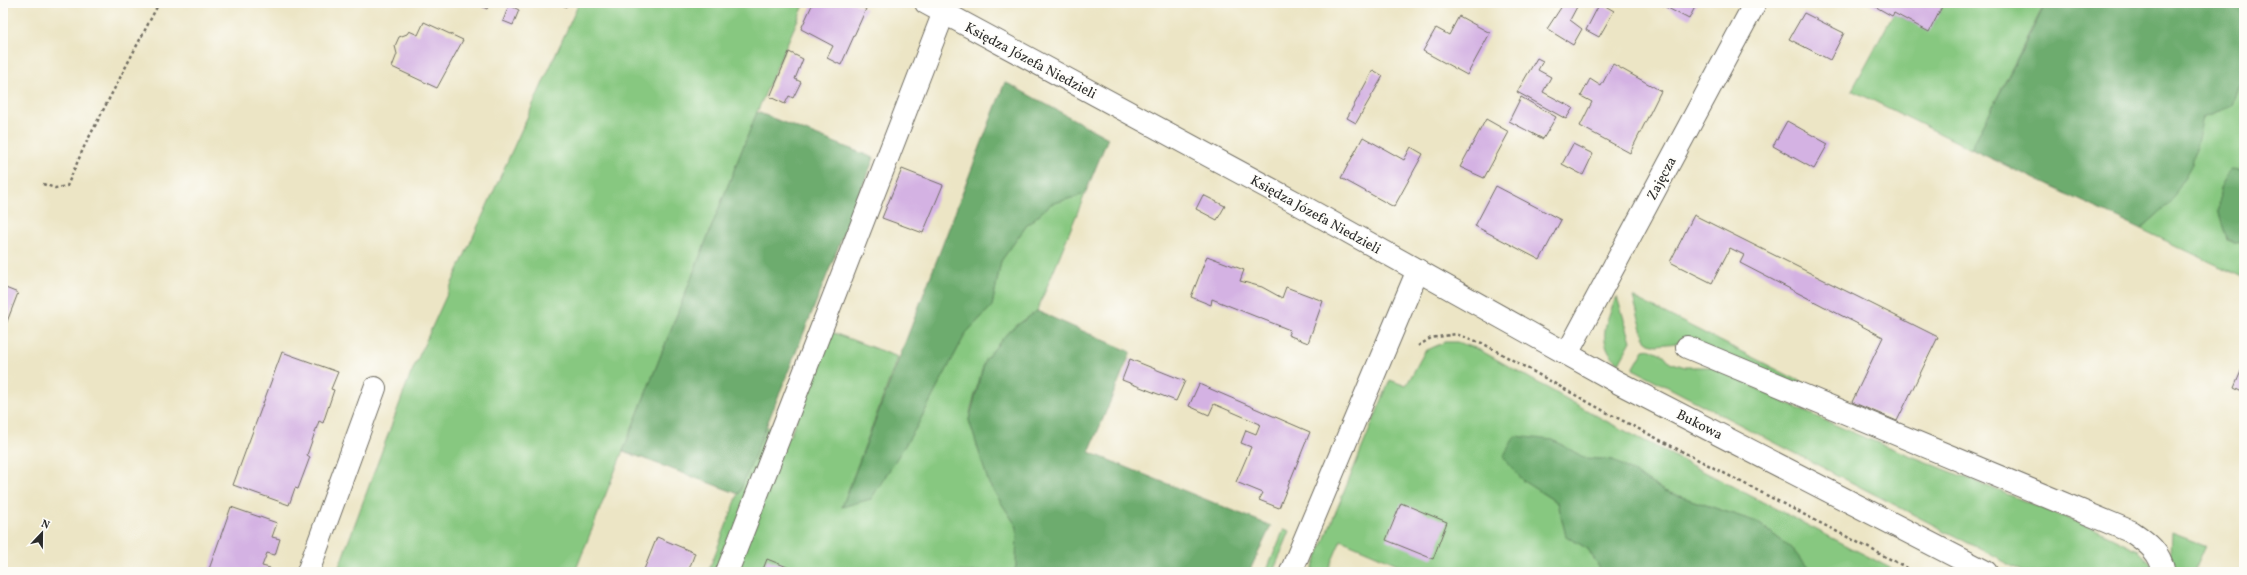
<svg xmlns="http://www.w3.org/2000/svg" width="2247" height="575" viewBox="0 0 2247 575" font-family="Vollkorn,serif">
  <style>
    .green { fill: #87c880; stroke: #597a56 }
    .forest { fill: #6dac6e; stroke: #4c6c4c }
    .building { fill: #d4b2e3 }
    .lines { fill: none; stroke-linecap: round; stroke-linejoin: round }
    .minor-casing { stroke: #6f6c61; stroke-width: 24 }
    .path { stroke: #6f6c61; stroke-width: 2.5; stroke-dasharray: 3 3; stroke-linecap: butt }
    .minor { stroke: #fff; stroke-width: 22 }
    .labels { text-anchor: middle; stroke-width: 3; stroke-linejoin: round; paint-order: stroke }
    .street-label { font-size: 14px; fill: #2b2b2b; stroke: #fdfcf7 }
  </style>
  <rect width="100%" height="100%" fill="#fdfcf7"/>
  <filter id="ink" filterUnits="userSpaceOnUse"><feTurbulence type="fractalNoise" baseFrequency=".025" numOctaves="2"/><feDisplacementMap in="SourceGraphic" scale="8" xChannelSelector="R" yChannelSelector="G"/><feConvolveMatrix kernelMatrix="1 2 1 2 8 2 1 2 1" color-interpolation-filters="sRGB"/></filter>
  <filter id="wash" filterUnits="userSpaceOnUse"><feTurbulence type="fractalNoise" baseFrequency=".012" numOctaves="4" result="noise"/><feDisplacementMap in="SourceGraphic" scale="16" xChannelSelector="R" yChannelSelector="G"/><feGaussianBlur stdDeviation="0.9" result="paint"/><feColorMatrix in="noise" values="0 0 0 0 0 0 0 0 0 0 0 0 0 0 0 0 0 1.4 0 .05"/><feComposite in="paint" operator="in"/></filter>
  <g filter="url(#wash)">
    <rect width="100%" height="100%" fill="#ece5c5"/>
    <g class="green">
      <path d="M579,3H805L757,112L575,572H337L409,378Z"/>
      <path d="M1944,3H2045L1971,149L1852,90L1894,13L1928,31Z"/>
      <path d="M2244,82V171H2230L2220,188L2219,213L2227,240L2244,244V278L2141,229L2170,203L2203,117L2232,106L2238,87Z"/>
      <path d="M1085,194L1037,311L1009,331L985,360L971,408L969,420L989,484L1017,527L1016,567L1013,572H708L765,426L790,436L831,332L898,357L842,507L871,498L916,428L966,333L992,306L1001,261L1027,225L1051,204Z"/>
      <path d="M1617,297L1631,341L1619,363C1595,344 1606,319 1617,297Z"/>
      <path d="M1633,297L1837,400L1688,342L1657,345L1649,343L1645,340Z"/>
      <path d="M1445,342H1457L1478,349L1606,421L1898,572H1812L1791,548L1757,522L1664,491L1613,460L1585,458L1553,440L1523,481L1558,503L1566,536L1588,549L1602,572H1416L1341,540L1327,572H1311L1390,380L1406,386L1425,351Z"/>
      <path d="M1651,349L1664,355L1670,362L1685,367H1714L1790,405L1856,434L2095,529L2138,550L2151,564L2153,572H2024L1633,369L1644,350Z"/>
      <path d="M1284,529L1290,531L1273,572H1266Z"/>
      <path d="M2172,533L2206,546L2194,572H2174L2171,552Z"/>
    </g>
    <g class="forest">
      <path d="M2046,3H2244V82L2238,87L2232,106L2203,117L2192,164L2170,203L2141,229L1971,149Z"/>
      <path d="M1005,82L1108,138L1085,194L1051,204L1027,225L1001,261L992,306L966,333L916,428L871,499L842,507Z"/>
      <path d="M757,112L874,158L739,494L623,451Z"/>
      <path d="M2230,170L2244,171V244L2227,240L2219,213L2220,188Z"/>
      <path d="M1037,311L1131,352L1089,452L1271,526L1249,572H1013L1016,567L1017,527L989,484L969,420L985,360L1009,331Z"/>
      <path d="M1515,436L1553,440L1585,458L1613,460L1664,491L1757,522L1791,548L1812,572H1602L1588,549L1566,536L1558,503L1523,481L1503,457Z"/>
    </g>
    <g id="blocks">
      <g class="building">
        <path d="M475,3H490L487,9Z"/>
        <path d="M558,3H567L566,7Z"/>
        <path d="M813,3H854L866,9L841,65L827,58L833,46L801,29Z"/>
        <path d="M1564,3H1579L1570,20L1582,29L1573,45L1547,29Z"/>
        <path d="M1600,3L1614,11L1599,37L1586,30Z"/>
        <path d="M1658,3H1697L1689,19Z"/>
        <path d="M1869,3H1944L1929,32L1894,13L1892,16Z"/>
        <path d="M509,5L519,10L513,25L503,21Z"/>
        <path d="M1804,13L1844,33L1830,60L1789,39Z"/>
        <path d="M1459,16L1490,33L1467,75L1423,51L1436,28L1449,35Z"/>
        <path d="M424,22L463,40L437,88L392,67L397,54L395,46L399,37L407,34L409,31L418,35Z"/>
        <path d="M789,52L803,59L795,79L801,82L793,98L789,96L785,104L770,97Z"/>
        <path d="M1537,58L1543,61L1538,70L1551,77L1543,92L1573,108L1566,119L1517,92Z"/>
        <path d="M1613,64L1661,91L1630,153L1580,126L1592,102L1581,96L1590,79L1601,86Z"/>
        <path d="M1373,70L1383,76L1356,123L1347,118Z"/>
        <path d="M1521,97L1556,117L1543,139L1509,121Z"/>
        <path d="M1486,119L1509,132L1484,178L1460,167Z"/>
        <path d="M1787,121L1828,144L1814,169L1773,146Z"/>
        <path d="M1363,137L1404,160L1411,147L1423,154L1394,207L1341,178Z"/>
        <path d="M1573,144L1593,154L1583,175L1562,164Z"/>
        <path d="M902,169L943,185L923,233L882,218Z"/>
        <path d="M1496,186L1561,220L1540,260L1475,226Z"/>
        <path d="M1203,195L1225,206L1217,220L1196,209Z"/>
        <path d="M1694,215L1938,337L1897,421L1852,402L1883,337L1740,263L1744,255L1730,248L1712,283L1670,262Z"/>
        <path d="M1207,256L1244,270L1240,281L1262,287L1282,298L1286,287L1323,301L1308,343L1288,335L1290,330L1252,315L1212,299L1211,305L1191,297Z"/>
        <path d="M3,287L18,293L3,332Z"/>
        <path d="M282,352L338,372L331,389L334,390L323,423L319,421L307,455L310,457L298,489L295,488L289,505L233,485Z"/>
        <path d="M1130,359L1185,381L1176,401L1122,380Z"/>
        <path d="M2244,364V393L2234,388Z"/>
        <path d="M1199,384L1310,432L1279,508L1259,500L1263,493L1236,482L1251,447L1241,443L1246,430L1256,434L1260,424L1214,404L1209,415L1189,406Z"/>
        <path d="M1401,503L1447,522L1433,559L1386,540Z"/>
        <path d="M231,507L277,523L272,537L280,539L275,555L267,553L262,566L270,568L269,572H208Z"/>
        <path d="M657,537L695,553L688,572H643Z"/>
        <path d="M767,559L800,572H762Z"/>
      </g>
    </g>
  </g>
  <g filter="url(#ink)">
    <use href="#blocks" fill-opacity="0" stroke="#6f6c61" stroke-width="1"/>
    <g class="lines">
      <defs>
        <g id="minor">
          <path d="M926,3L1304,207L1619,383L1986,572"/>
          <path d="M1687,347L2132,532C2148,543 2160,552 2164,572"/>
          <path d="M1567,354L1755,3"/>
          <path d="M308,572L375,388"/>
          <path d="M727,572L944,12"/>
          <path d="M1291,572L1418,270"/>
        </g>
      </defs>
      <use href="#minor" class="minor-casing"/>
      <g class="path">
        <path d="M43,184L55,188L67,186L84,147L159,3"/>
        <path d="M1418,346L1431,338L1456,334L1482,343L1604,411L1915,572"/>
      </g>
      <use href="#minor" class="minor"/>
    </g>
  </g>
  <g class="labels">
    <g class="street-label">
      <text transform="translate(1031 60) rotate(28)" y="5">Księdza Józefa Niedzieli</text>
      <text transform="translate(1661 178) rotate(-62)" y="5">Zajęcza</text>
      <text transform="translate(1316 214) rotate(29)" y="5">Księdza Józefa Niedzieli</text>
      <text transform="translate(1700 424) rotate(27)" y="5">Bukowa</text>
    </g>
  </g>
  <rect width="2247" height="575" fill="none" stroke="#fdfcf7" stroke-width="16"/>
  <g transform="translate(42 533) rotate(22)" stroke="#fdfcf7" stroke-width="3" paint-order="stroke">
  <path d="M0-3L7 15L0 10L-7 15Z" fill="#2b2b2b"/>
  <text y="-6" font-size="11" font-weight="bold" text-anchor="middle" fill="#2b2b2b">N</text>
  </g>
</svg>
